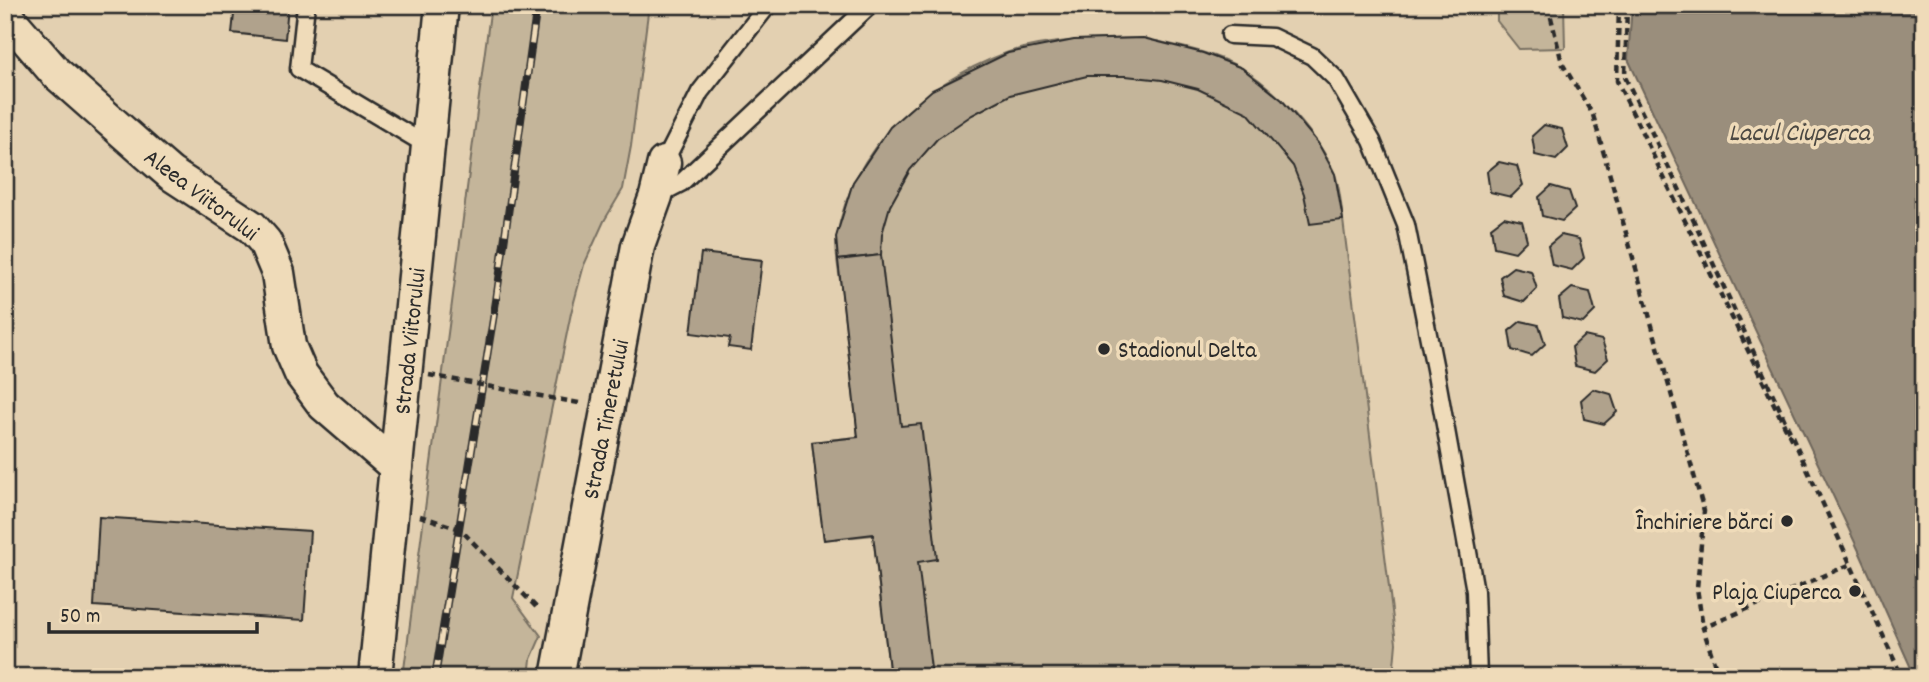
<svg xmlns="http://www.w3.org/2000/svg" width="1929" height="682" font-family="Dekko,sans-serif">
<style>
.green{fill:#c4b59a;stroke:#787062;stroke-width:2}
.water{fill:#9a8e7b;stroke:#6e665b;stroke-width:2}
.building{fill:#b0a28c;stroke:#2b2b2b;stroke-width:2}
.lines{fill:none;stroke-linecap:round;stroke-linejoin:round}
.lane-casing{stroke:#2b2b2b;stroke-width:21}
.street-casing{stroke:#2b2b2b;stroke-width:37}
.path{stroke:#2b2b2b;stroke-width:4.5;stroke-dasharray:7 5;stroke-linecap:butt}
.lane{stroke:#efdbb9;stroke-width:16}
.street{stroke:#efdbb9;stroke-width:32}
.rail-casing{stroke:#2b2b2b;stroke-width:8}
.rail{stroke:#efdbb9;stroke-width:5;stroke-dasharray:16;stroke-linecap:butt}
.path-bridge{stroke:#2b2b2b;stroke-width:4.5;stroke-dasharray:7 5;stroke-linecap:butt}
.poi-dot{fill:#2b2b2b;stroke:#efdbb9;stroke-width:2.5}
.labels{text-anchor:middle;stroke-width:7;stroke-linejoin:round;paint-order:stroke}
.street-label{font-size:24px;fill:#2b2b2b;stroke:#efdbb9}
.poi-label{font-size:24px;fill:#2b2b2b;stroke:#efdbb9;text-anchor:end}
.water-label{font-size:26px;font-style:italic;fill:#4c4943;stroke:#efdbb9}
</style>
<rect width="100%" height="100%" fill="#e3d0b1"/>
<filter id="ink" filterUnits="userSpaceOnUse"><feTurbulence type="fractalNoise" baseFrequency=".0143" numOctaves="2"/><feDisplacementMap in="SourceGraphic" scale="14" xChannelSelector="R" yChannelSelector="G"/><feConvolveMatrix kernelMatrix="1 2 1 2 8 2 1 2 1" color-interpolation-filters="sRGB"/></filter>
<g filter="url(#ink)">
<!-- green -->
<g class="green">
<path d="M491,5H649L631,146L623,189L604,221L584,265L571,313L513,598L541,636L531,659L529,677H403Z"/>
<path d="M1497,5H1564L1565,48L1519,49L1497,21Z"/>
<path d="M1143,38C1175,46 1212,51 1241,68C1275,87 1319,137 1334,172C1340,186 1341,205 1343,220L1396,643L1393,677H890L873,535L824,540L812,442L858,437C853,389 847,341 842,294C840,276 834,253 837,236C853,146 923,84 1006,53C1046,39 1100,39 1143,38Z"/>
</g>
<!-- water -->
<path class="water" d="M1632,5H1924V677H1915L1859,551L1628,59Z"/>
<!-- building -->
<g class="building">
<path d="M235,5H288L285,39L232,33Z"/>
<path d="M1143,38L1203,53L1242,68L1282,100L1318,143L1335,174L1343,220L1310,224L1304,194L1293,166L1248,113L1198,89L1162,80L1126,76H1087L1010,95L972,115L937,139L910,170L890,206L882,234L881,255L838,260L836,237L853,182L890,127L932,90L1008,53L1074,40Z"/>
<path d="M1544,125L1562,129L1568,148L1556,160L1535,155L1532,136Z"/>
<path d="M1499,162L1517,166L1523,185L1511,197L1490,192L1487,172Z"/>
<path d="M1551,186L1569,191L1575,209L1562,221L1542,216L1539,197Z"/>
<path d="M1504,217L1522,221L1527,240L1515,252L1494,247L1491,227Z"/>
<path d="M1561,235L1579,239L1584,258L1572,270L1552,265L1548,246Z"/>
<path d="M701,253L762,260L751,350L728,347L730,338L691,333Z"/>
<path d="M881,255L901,426L921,424L937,559L918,562L932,677H890L873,534L824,540L818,495L812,442L858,437L838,260Z"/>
<path d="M1513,267L1531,271L1537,289L1524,302L1504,296L1500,277Z"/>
<path d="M1572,288L1590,292L1595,311L1583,323L1562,318L1559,299Z"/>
<path d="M1521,321L1539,325L1545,344L1532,356L1512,350L1509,331Z"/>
<path d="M1584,336L1602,340L1608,359L1595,371L1575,366L1572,347Z"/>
<path d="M1593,389L1611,394L1617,412L1604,424L1584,419L1581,400Z"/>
<path d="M99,517L310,531L304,620L94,606Z"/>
</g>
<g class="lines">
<!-- lane casing -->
<g class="lane-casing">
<g id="lane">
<path d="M306,5L299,69L428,146"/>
<path d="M1230,35L1272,37L1312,56L1336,79L1372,141L1406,225L1435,369L1475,591L1478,677"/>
<path d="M664,163L700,92L768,5"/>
<path d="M656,196L681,183L870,5"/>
</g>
</g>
<!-- street casing -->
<g class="street-casing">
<g id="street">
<path d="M5,14L55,72L149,155L171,174L252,227L265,242L278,273L289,346L301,374L324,405L396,467"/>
<path d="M375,677L442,5"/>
<path d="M557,677L638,246L656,196L664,163"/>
</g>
</g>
<!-- path -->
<g class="path">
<path d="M1548,5L1562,63L1593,115L1704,511L1697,588L1703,628"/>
<path d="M1619,5L1617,81L1793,443"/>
<path d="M1627,5L1625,77L1681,193L1902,677"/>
<path d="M513,391L579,403"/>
<path d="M420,516L460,529L539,610"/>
<path d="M1719,677L1703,628L1851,564"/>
</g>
<!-- lane -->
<use href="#lane" class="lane"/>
<!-- street -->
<use href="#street" class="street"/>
<!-- rail casing -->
<g class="rail-casing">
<path id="rail" d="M435,677L496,301L537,5"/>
</g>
<!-- rail -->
<use href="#rail" class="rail"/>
<!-- path-bridge -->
<path class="path-bridge" d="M429,375L513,391"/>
</g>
</g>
<!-- markers -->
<g class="poi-dot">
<circle cx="1104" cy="349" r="7"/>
<circle cx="1787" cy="521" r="7"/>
<circle cx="1855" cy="591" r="7"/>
</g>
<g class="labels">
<!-- street labels -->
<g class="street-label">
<text transform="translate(202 194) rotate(37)" y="8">Aleea Viitorului</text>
<text transform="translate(409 341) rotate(-84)" y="8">Strada Viitorului</text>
<text transform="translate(605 419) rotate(-79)" y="8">Strada Tineretului</text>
</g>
<!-- poi labels -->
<g class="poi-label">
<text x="1118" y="357" text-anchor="start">Stadionul Delta</text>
<text x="1773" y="529">Închiriere bărci</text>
<text x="1841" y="599">Plaja Ciuperca</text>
</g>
<!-- water labels -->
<g class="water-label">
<text x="1799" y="140">Lacul Ciuperca</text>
</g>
</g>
<!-- margin -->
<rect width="1929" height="682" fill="none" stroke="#efdbb9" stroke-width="28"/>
<rect x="14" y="14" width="1901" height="654" fill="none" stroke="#2b2b2b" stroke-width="2.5" filter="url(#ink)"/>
<!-- scale -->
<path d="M49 622v10h208v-10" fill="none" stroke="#2b2b2b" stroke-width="3.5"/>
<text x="60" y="622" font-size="21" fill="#2b2b2b" stroke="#efdbb9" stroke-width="5" paint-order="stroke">50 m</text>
</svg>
